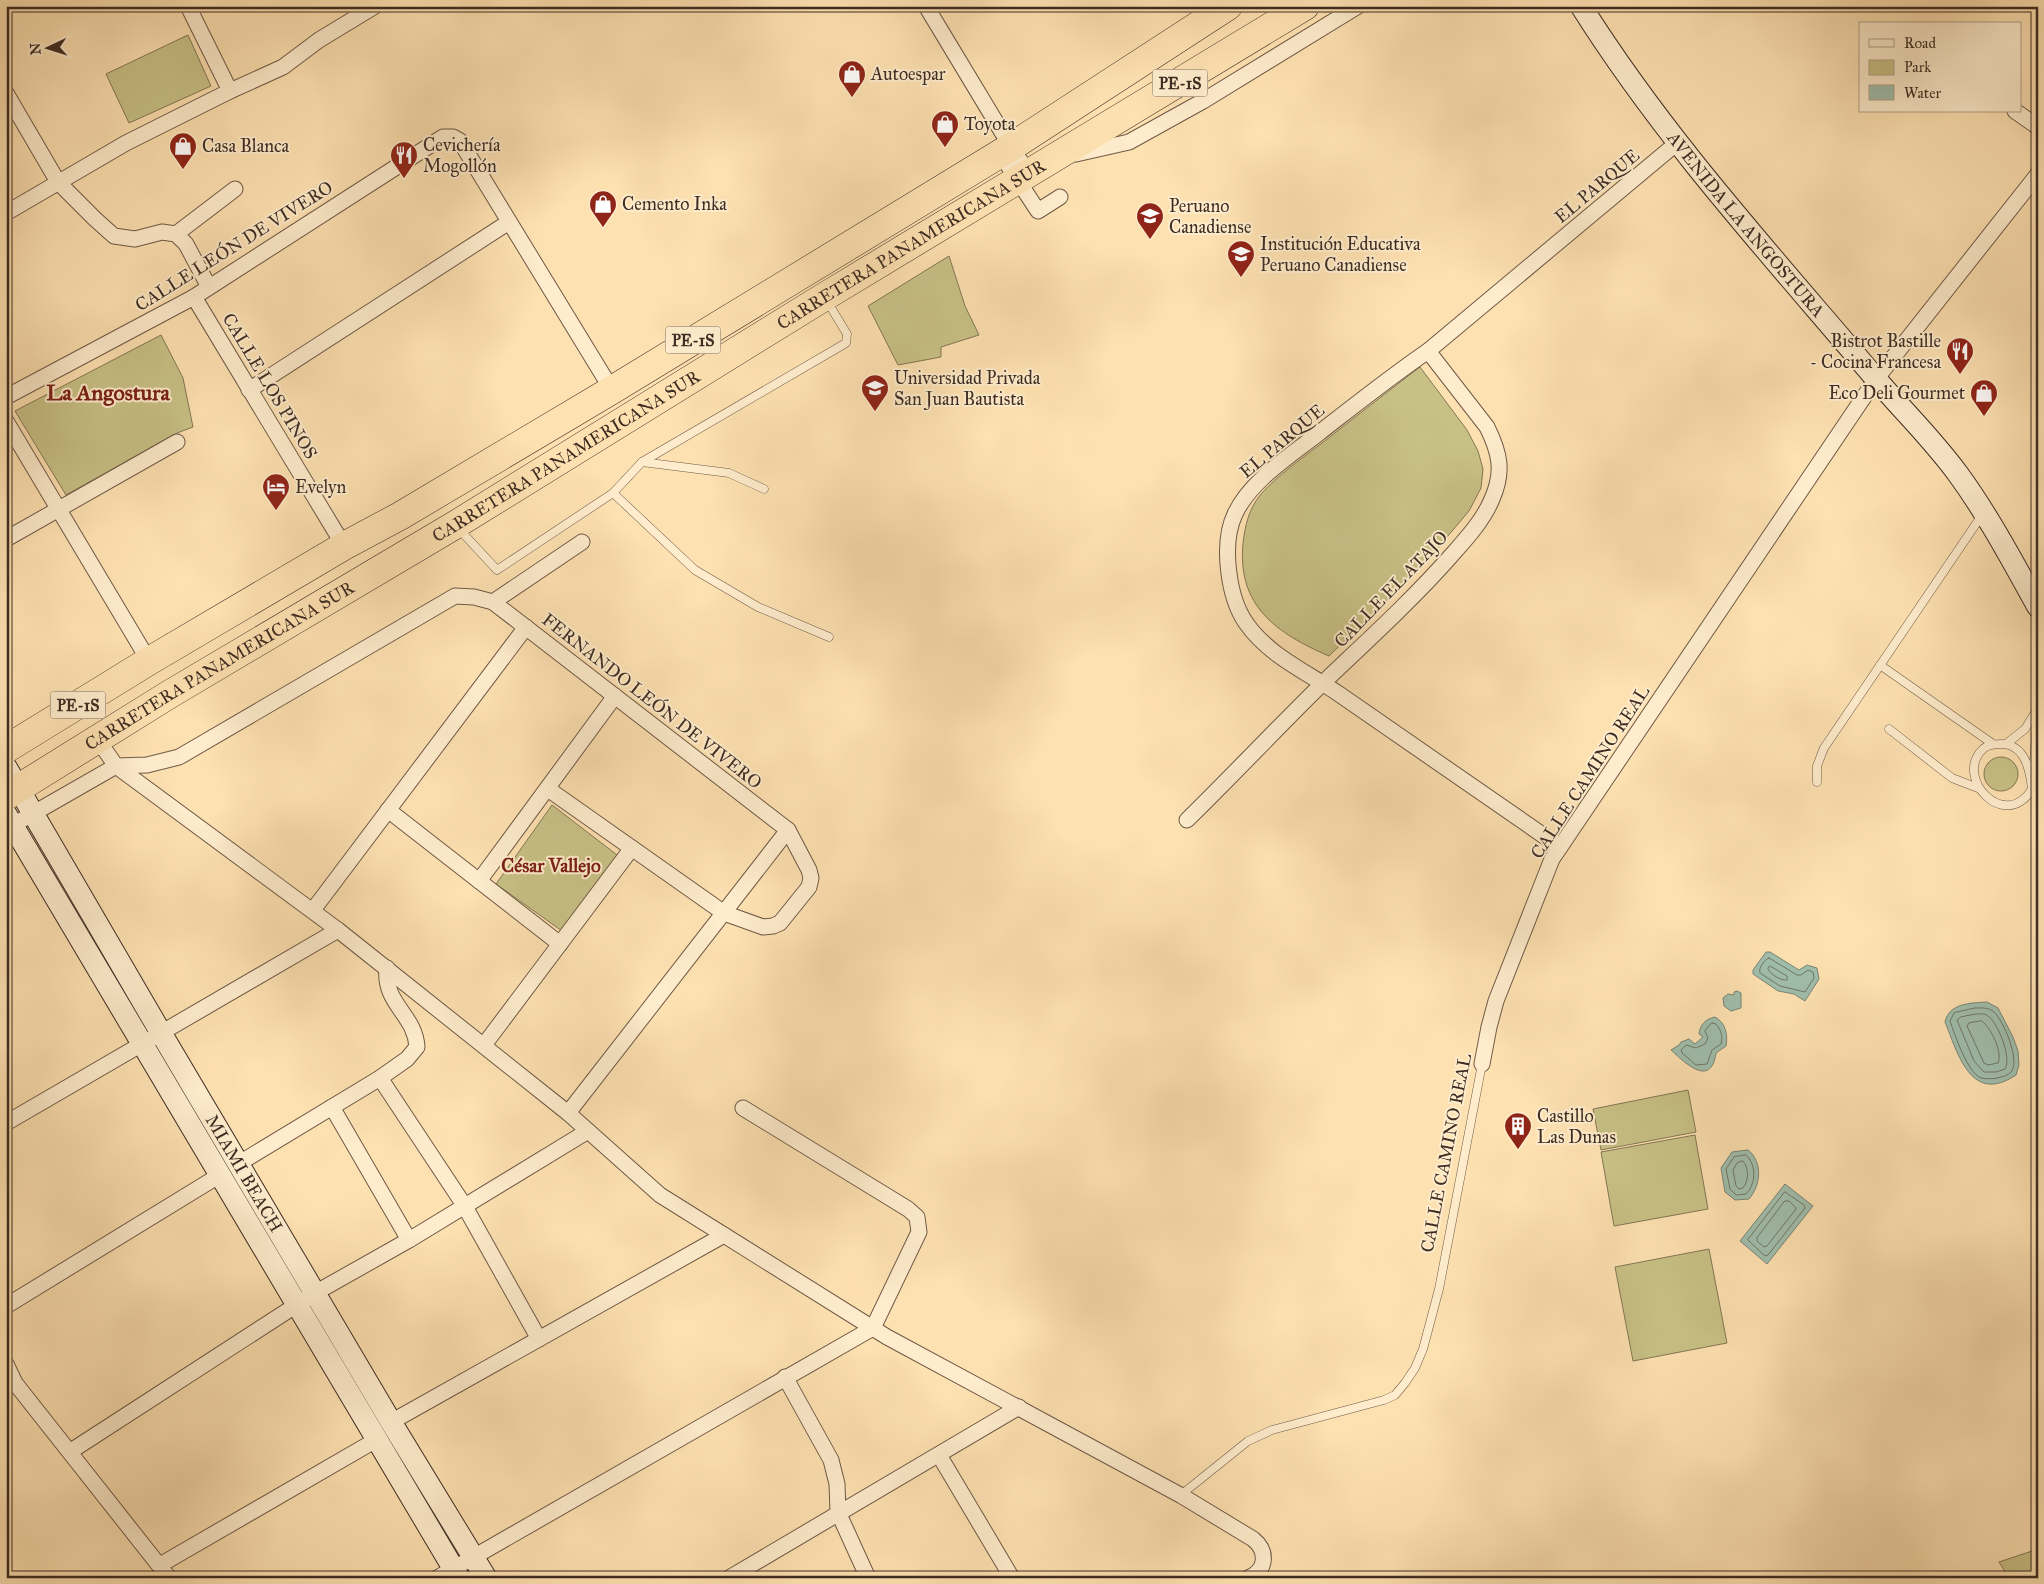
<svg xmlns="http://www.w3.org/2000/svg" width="2044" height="1584" font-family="'IM FELL Great Primer',serif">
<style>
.green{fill:#c8c186;stroke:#837654}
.water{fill:#a0beac;stroke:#798475}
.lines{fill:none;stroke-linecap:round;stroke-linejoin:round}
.shore{stroke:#6f7568;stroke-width:1}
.lane-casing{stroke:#6e5946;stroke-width:9}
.street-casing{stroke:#6e5946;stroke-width:17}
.secondary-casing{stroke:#3e2c23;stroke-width:23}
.highway-casing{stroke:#3e2c23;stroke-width:29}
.lane{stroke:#feeccc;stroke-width:8}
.street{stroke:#feeccc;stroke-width:15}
.secondary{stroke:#feeccc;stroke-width:21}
.highway{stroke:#fee1b1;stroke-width:28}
.labels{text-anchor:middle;stroke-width:4;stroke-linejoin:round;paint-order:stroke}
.shield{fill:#feeccc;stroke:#786656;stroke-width:1}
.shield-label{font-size:16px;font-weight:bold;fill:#3e2c23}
.poi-label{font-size:18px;fill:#3e2c23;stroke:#feeccc;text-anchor:start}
.street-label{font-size:18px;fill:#3e2c23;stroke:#feeccc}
.neighbourhood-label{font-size:19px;font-weight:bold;fill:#7a1f14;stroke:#feeccc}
.district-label{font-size:22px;font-weight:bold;fill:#7a1f14;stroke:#feeccc}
</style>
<rect width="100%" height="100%" fill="#fee1b1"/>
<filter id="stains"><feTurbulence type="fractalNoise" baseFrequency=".004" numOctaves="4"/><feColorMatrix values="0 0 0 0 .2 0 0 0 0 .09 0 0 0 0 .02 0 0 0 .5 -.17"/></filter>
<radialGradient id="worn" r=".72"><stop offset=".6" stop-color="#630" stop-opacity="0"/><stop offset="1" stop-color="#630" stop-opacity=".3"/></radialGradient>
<!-- green -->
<g class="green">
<path d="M188,35L211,86L129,123L106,74Z"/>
<path d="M949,256L965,306L979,335L941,347V357L898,365L868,306Z"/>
<path d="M161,335L183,378L193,427L177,433L66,495L15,411Z"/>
<path d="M1420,367L1467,430L1478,451L1483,469L1481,488L1469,511L1425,563L1329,656C1276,633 1237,606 1243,543C1245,526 1249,508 1261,494C1278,475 1301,459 1322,443C1354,418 1387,392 1420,367Z"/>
<circle cx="2001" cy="774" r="17"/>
<path d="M552,805L621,858L562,931L496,884Z"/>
<path d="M1688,1090L1696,1132L1601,1150L1593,1109Z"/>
<path d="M1695,1135L1708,1209L1614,1226L1601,1152Z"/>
<path d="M1709,1249L1727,1343L1633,1361L1615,1267Z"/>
<path d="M2038,1549V1578H2009L1999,1562Z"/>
</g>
<!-- water -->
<g class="water">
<path d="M1766,952H1770L1799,970L1807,965L1817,968L1819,979L1805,1001L1794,994L1778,991L1753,974V970Z"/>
<path d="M1737,991L1741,993V1008L1731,1011L1724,1006L1723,998L1728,994L1734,995V992Z"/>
<path d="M1987,1002L1998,1008L2013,1037L2018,1051L2019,1065L2016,1075C1971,1105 1958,1054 1945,1022C1949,1003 1971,1003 1987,1002Z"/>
<path d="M1715,1017C1726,1023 1728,1035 1726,1046L1716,1053C1711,1089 1684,1062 1671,1050L1679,1045L1681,1042L1689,1039L1695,1044L1703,1037L1699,1034C1700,1024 1706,1019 1715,1017Z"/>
<path d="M1748,1150C1763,1162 1761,1185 1749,1199L1735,1200L1725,1192L1721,1168L1732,1152Z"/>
<path d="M1785,1184L1813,1206L1767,1264L1740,1241Z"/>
</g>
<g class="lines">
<!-- shore -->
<g class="shore">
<path d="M1769,958L1797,975H1801L1808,970L1813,972L1814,978L1805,992L1780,986L1760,973C1758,968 1765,959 1769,958Z"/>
<path d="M1770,966L1787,976V980C1781,981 1770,974 1768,969Z"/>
<path d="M1975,1008C1982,1008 1988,1007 1994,1012C2003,1020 2021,1061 2011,1072C2008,1076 2001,1077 1997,1078C1992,1079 1986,1079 1981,1078C1967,1072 1955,1035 1950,1021L1954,1013Z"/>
<path d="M1976,1014C1980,1014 1984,1013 1988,1016C1998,1023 2012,1058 2005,1069L1996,1072H1984L1974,1061L1957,1020L1961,1017Z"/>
<path d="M1982,1021C1991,1028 2003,1052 1998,1063L1988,1065L1984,1063L1967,1026L1969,1023Z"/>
<path d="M1712,1023L1716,1024C1721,1030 1723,1036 1721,1044L1712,1050L1707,1064L1696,1065L1682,1053L1681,1050L1686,1045L1696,1048L1705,1044L1708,1038L1705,1031Z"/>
<path d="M1746,1155C1757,1165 1756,1184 1746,1194L1736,1195L1730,1189L1726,1169L1734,1157Z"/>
<path d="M1743,1161C1749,1168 1749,1181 1743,1188L1739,1189L1736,1186L1733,1170L1737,1163Z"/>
<path d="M1785,1192L1804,1205L1805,1208L1768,1255L1765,1256L1748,1240Z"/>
<path d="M1785,1201H1789L1795,1207L1796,1209L1767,1246L1764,1247L1757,1241V1238Z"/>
</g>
<!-- lane casing -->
<g class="lane-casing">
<g id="lane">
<path d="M642,462L729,473L764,489"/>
<path d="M613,493L695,570L758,607L829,637"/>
<path d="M458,528L497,570L613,493L642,462L846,343L847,334L827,301"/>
<path d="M1880,665L1993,744"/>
<path d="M1889,729L1952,778L1978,788"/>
<path d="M2006,744L2025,729L2036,711"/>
<path d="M1817,782V766L1824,748L1982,515"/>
<path d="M2032,789C2030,770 2025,744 2001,744C1995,744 1987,745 1983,749C1953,777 2005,833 2032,789L2038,706"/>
<path d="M1182,1496L1187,1490L1248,1441L1272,1430L1384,1400L1395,1395L1405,1383L1415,1368L1423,1349L1439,1289L1482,1064"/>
</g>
</g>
<!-- street casing -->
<g class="street-casing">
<g id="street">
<path d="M188,6L230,91"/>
<path d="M926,6L1011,147L1029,174"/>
<path d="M6,93L58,182L95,219L114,236L135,239L162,232L176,234L186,244L209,287"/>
<path d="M2015,111L2038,127"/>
<path d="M1000,153L1038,211L1060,197"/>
<path d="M1076,154L1129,142L1203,101L1358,6"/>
<path d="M6,213L126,143L230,91L283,67L319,40L375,6"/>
<path d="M176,234L235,189"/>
<path d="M194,297L344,546"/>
<path d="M249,390L509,222"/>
<path d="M6,397L194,297L443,137H453L460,141L612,390"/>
<path d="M6,421L149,661"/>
<path d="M6,539L177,442"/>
<path d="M493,602L582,542"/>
<path d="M98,740L116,766L338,930L568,1113L660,1195L887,1337L1182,1496L1253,1539C1268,1551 1267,1571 1248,1578"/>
<path d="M388,810L560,944"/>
<path d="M1187,820C1234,774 1279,726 1326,680C1368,640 1411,601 1450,557C1465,540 1483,521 1492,499C1504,472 1500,453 1487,427L1428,351"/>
<path d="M13,825L116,766L147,765L179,757L455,596L474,597L493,602L788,830L809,870L811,878L809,887L780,923L773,926L763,927L724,913L548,789"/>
<path d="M1560,847C1487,796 1413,745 1339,694C1307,672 1269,656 1246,623C1228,597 1221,543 1235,514C1250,481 1291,455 1319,433C1355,405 1390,377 1428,351L1677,143"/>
<path d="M479,881L615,696"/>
<path d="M313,910L526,627"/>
<path d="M484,1045L632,848"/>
<path d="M1482,1064L1489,1027L1496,1001L1552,859L1876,379L2038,174"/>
<path d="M380,1078L464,1205L539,1339"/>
<path d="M332,1107L409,1240"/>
<path d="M568,1113L788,830"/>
<path d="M6,1123L338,930"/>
<path d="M238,1164L380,1078L407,1059L417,1047C415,1014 383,1004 387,968"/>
<path d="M6,1306L220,1175"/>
<path d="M6,1364L15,1383L169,1578"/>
<path d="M785,1377L831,1460L837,1484L838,1512L868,1578"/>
<path d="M391,1422L724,1235"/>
<path d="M71,1451L315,1293L409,1240L588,1131"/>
<path d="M939,1455L1012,1578"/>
<path d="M160,1565L376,1440"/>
<path d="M437,1578L873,1328L919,1232L917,1217L908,1209L743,1108"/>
<path d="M729,1578L1019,1407"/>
</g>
</g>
<!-- secondary casing -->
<g class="secondary-casing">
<g id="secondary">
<path id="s1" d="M1581,6C1664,138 1770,254 1871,373C1899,407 1931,437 1958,474C1988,515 2013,562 2038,607"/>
<path id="s2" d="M6,767L161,1033L391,1422L486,1578"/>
<path d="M6,814L459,1578"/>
</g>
</g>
<!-- highway casing -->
<g class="highway-casing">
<g id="highway">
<path d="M6,749L149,661L344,546L400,516L612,390L1011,147L1228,6"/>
<path id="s3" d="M6,796L170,694L455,525L824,297L1305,6"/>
</g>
</g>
<!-- lane -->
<use href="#lane" class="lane"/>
<!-- street -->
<use href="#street" class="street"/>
<!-- secondary -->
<use href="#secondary" class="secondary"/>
<!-- highway -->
<use href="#highway" class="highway"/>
</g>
<!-- icons -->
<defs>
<g id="shop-pin" transform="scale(1.4375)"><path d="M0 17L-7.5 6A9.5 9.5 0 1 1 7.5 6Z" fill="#8f2418" stroke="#feeccc"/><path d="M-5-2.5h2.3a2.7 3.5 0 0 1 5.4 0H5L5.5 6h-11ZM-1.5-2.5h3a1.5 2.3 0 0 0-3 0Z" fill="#fff"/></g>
<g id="restaurant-pin" transform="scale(1.4375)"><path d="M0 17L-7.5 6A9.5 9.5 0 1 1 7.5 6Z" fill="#8f2418" stroke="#feeccc"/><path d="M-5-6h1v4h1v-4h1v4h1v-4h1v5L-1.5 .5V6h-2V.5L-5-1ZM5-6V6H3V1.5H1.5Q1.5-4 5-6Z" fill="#fff"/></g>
<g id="school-pin" transform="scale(1.4375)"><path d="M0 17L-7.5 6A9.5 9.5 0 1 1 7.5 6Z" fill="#8f2418" stroke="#feeccc"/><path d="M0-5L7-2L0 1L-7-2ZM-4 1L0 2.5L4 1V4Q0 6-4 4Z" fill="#fff"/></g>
<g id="university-pin" transform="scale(1.4375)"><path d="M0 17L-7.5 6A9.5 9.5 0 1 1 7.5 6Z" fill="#8f2418" stroke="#feeccc"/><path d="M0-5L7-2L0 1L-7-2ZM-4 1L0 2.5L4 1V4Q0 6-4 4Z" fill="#fff"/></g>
<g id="hotel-pin" transform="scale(1.4375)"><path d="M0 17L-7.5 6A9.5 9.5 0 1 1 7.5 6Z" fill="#8f2418" stroke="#feeccc"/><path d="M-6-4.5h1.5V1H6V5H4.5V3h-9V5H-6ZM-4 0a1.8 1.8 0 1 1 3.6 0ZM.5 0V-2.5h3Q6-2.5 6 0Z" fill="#fff"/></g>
<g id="building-pin" transform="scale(1.4375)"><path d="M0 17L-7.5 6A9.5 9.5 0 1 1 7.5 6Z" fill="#8f2418" stroke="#feeccc"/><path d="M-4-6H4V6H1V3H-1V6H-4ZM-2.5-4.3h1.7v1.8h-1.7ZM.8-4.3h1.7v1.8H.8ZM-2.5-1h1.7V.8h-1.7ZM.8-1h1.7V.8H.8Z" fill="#fff"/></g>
</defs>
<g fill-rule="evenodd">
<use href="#shop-pin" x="852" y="74"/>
<use href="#shop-pin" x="945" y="124"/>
<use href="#shop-pin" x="183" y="146"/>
<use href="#restaurant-pin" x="404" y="155"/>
<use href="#shop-pin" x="603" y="204"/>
<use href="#school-pin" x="1150" y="216"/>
<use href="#school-pin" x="1241" y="254"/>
<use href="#restaurant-pin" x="1960" y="351"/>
<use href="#university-pin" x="875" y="388"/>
<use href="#shop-pin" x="1984" y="393"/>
<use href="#hotel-pin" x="276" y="487"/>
<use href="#building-pin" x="1518" y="1126"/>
</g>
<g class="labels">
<!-- shield labels -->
<g class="shield">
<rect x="1152.5" y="69.5" width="55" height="27" rx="4"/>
<rect x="665.5" y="326.5" width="55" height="27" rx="4"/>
<rect x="50.5" y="691.5" width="55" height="27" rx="4"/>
</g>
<g class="shield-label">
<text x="1180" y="89">PE-1S</text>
<text x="693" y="346">PE-1S</text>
<text x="78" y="711">PE-1S</text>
</g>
<!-- poi labels -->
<g class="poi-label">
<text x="871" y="80">Autoespar</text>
<text x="964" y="130">Toyota</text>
<text x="423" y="151">Cevichería<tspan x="423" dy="21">Mogollón</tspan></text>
<text x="202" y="152">Casa Blanca</text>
<text x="622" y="210">Cemento Inka</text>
<text x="1169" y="212">Peruano<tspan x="1169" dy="21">Canadiense</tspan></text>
<text x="1260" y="250">Institución Educativa<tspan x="1260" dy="21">Peruano Canadiense</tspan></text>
<text x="1941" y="347" text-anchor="end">Bistrot Bastille<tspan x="1941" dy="21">- Cocina Francesa</tspan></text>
<text x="894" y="384">Universidad Privada<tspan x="894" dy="21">San Juan Bautista</tspan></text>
<text x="1965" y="399" text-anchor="end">Eco Deli Gourmet</text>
<text x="295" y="493">Evelyn</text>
<text x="1537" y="1122">Castillo<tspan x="1537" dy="21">Las Dunas</tspan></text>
</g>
<!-- street labels -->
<g class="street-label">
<text transform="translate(1597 186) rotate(-40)" y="6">EL PARQUE</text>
<text dy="6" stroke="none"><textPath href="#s1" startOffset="274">AVENIDA LA ANGOSTURA</textPath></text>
<text dy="6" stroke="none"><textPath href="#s3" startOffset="1060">CARRETERA PANAMERICANA SUR</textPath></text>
<text transform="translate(234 246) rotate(-32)" y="6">CALLE LEÓN DE VIVERO</text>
<text transform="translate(270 386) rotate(59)" y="6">CALLE LOS PINOS</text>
<text transform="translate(1282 441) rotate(-40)" y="6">EL PARQUE</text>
<text dy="6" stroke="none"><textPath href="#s3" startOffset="655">CARRETERA PANAMERICANA SUR</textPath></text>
<text transform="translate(1391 589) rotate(-46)" y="6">CALLE EL ATAJO</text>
<text dy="6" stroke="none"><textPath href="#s3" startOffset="250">CARRETERA PANAMERICANA SUR</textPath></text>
<text transform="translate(652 701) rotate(38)" y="6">FERNANDO LEÓN DE VIVERO</text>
<text transform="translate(1590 772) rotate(-57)" y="6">CALLE CAMINO REAL</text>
<text transform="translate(1446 1153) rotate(-79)" y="6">CALLE CAMINO REAL</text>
<text dy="6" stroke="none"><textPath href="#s2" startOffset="471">MIAMI BEACH</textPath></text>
</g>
<!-- neighbourhood labels -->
<g class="neighbourhood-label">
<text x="551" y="872">César Vallejo</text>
</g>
<!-- district labels -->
<g class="district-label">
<text x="108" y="400">La Angostura</text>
</g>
</g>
<!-- margin -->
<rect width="2044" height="1584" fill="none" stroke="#fee1b1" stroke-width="25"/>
<rect x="8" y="8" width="2029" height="1569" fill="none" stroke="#3e2c23" stroke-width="2.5"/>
<rect x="12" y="12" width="2019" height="1559" fill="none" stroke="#3e2c23"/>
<!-- legend -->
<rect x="1859" y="22" width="162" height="90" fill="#feeccc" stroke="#b19f88"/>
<rect x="1869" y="39" width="25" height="8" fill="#feeccc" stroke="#b19f88"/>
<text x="1904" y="48" font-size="15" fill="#3e2c23">Road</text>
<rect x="1869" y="60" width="25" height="15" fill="#c8c186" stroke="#b19f88"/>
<text x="1904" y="72" font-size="15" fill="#3e2c23">Park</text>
<rect x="1869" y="85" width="25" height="15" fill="#a0beac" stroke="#b19f88"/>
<text x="1904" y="98" font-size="15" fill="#3e2c23">Water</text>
<!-- north arrow -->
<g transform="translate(48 48) rotate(266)" stroke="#feeccc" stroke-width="4" paint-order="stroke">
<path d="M0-4L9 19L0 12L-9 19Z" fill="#3e2c23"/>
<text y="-8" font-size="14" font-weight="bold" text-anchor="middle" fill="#3e2c23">N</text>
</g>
<rect width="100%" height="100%" filter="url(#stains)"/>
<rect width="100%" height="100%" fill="url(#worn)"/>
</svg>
